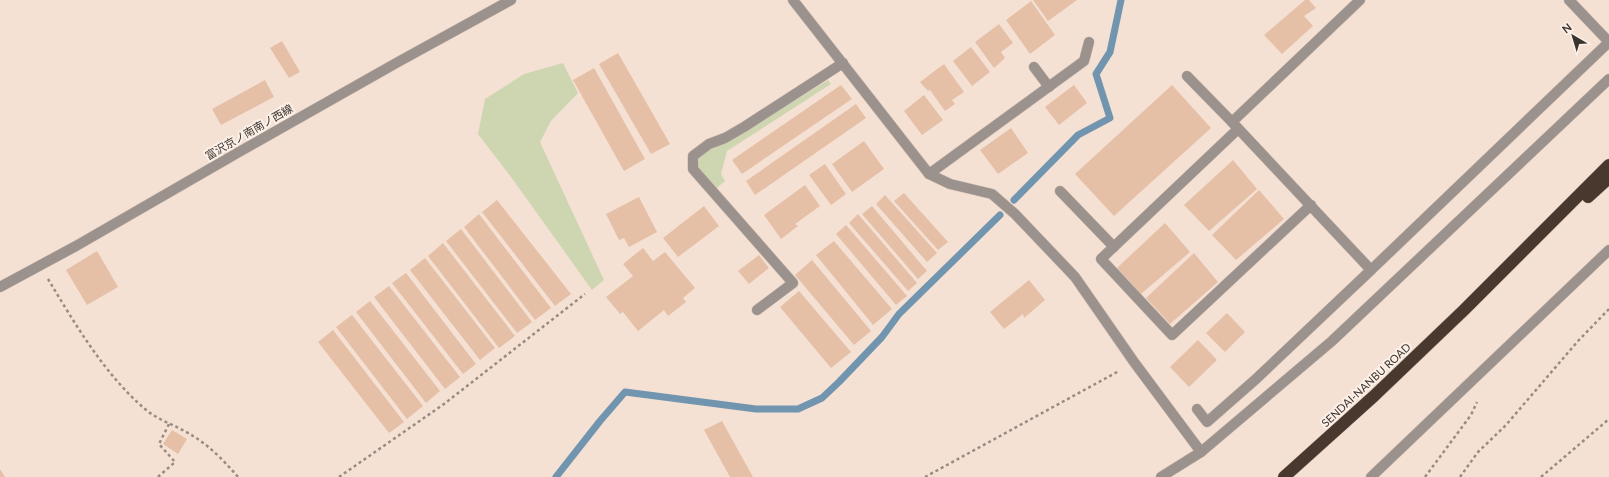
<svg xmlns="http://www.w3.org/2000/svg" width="1609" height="477" font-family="Lato,'Noto Sans JP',sans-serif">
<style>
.green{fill:#ced6b1}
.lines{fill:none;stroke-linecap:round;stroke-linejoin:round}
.stream{stroke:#7195ae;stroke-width:7}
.building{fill:#e5c0a7}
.minor-casing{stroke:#d0beb3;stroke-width:11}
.highway-casing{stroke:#d0beb3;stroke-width:13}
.path{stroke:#998b82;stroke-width:2.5;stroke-dasharray:3 3;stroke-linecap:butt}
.minor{stroke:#9b928d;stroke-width:10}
.highway{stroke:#48382e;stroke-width:12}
.labels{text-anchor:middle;stroke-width:4;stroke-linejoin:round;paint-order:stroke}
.street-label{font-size:11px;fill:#3a332e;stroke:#fcf0e8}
</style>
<rect width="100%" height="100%" fill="#f5e1d4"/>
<!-- green -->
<g class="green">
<path d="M563,63L578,93L551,121L540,142L604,280L592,290L511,177L478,134L485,99L524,74Z"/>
<path d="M828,80L831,84L727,151L721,174L725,181L717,188L697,167L699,157L715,147L738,136Z"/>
</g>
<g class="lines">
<!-- stream -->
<g class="stream">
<path d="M1014,200L1078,135L1110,118L1096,74L1110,52L1121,0"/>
<path d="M556,477L600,421L625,392L756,409H798L822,398L839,382L882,337L899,314L1000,215"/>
</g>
</g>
<!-- building -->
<g class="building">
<path d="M1033,0H1077L1048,21Z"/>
<path d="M1305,0H1309L1316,8L1304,16L1313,26L1282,54L1264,35Z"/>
<path d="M1031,1L1055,35L1030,54L1006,20Z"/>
<path d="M999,24L1013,43L1001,52L1005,58L994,68L975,42Z"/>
<path d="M282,41L300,72L289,78L270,48Z"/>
<path d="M971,47L990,72L972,86L953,61Z"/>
<path d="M618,53L670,144L651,154L599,64Z"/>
<path d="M944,64L964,92L952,100L955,104L945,111L930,90L928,91L920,82Z"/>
<path d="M594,68L645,159L624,171L573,80Z"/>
<path d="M265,80L274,97L221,125L212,109Z"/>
<path d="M841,85L852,99L742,174L732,160Z"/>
<path d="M1074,85L1087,103L1059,125L1045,107Z"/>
<path d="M1172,85L1211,128L1114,216L1075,174Z"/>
<path d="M924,95L943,120L922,135L904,111Z"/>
<path d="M856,104L866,118L755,195L746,181Z"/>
<path d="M1011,128L1028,153L998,174L980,150Z"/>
<path d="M864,141L884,169L852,192L832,164Z"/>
<path d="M1233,160L1257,189L1209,231L1184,205Z"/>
<path d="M825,164L846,194L831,205L809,175Z"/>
<path d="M805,185L820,206L795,224L798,226L781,239L764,215Z"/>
<path d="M1259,190L1284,219L1236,260L1212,235Z"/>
<path d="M904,193L948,242L938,250L894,201Z"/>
<path d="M885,195L937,253L927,262L876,204Z"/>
<path d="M639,197L657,232L629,247L624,238L619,240L606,214Z"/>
<path d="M497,200L571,294L555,306L482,212Z"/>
<path d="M704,206L719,226L678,257L663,238Z"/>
<path d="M872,206L927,271L918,279L862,214Z"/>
<path d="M479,214L551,308L535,320L464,227Z"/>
<path d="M858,214L917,283L908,291L849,223Z"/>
<path d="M1165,223L1190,252L1141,294L1117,268Z"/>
<path d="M846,225L907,296L896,305L836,234Z"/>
<path d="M461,229L532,322L517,333L446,241Z"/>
<path d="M834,241L892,309L873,325L816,255Z"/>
<path d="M443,243L515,336L499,348L428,256Z"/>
<path d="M643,248L653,261L665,252L695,288L683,298L686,302L668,316L664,310L638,331L623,312L620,314L606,297L633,276L623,264Z"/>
<path d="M97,251L118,287L87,305L66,270Z"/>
<path d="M1194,253L1218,282L1170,324L1146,298Z"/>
<path d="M759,255L769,268L749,284L738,271Z"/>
<path d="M425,258L495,348L480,360L410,270Z"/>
<path d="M812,260L871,331L854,345L795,275Z"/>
<path d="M406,273L476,364L463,374L392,283Z"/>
<path d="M1029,280L1045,300L1024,318L1023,314L1004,329L990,312Z"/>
<path d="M389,286L460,377L445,389L374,297Z"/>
<path d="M799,291L851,352L831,368L780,307Z"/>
<path d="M370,301L440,391L426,403L356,312Z"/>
<path d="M1227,313L1245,332L1225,352L1206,333Z"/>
<path d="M352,315L423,406L407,419L336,327Z"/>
<path d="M333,330L404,422L389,433L318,342Z"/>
<path d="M1198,340L1217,360L1189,387L1170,367Z"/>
<path d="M722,421L753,477H730L704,430Z"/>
<path d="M172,430L187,439L178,454L163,444Z"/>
<path d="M0,469L5,477H0Z"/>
</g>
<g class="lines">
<!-- minor casing -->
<g class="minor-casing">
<g id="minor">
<path d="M793,0L929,174L950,184L992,194L1015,214L1075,277L1134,362L1201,452"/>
<path d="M1569,0L1609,42"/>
<path d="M1034,67L1049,87"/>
<path d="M1187,76L1232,122"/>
<path d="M1238,129L1101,259L1172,335L1311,205"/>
<path d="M929,174L1084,61L1089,42"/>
<path d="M1060,191L1114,247"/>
<path d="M1371,270L1609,42"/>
<path d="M0,287L76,246L239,152L398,62L511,0"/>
<path d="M757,310L793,283L693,169V156L709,144L725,138L744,127L843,63"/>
<path d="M1197,409L1207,422L1256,379L1371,270L1232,122L1360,0"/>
<path d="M1161,477L1201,452L1332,341L1609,79"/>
<path d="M1371,477L1609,250"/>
</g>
</g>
<!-- highway casing -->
<g class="highway-casing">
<g id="highway">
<path d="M1588,197L1609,178"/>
<path d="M1284,477L1374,396L1464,310L1609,165"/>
</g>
</g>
<!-- path -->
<g class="path">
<path d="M48,279C75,324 105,375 145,409C159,421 178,426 193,436C210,446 225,462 238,477"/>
<path d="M158,477L175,462L159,444L169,424"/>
<path d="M339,477L444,404L585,294"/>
<path d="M925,477L1119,371"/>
<path d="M1425,477L1471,415L1477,402"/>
<path d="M1460,477L1478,452L1506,425L1578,341L1609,309"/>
<path d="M1541,477L1609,419"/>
</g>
<!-- minor -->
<use href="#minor" class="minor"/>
<!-- highway -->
<use href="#highway" class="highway"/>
</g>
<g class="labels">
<!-- street labels -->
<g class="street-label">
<text transform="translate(249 132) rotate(-30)" y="4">富沢京ノ南南ノ西線</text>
<text transform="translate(1366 385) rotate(-43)" y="4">SENDAI-NANBU ROAD</text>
</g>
</g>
<!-- north arrow -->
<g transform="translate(1573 36) rotate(322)" stroke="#fcf0e8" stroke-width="3" paint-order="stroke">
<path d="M0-3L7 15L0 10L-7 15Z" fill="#3a332e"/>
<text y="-6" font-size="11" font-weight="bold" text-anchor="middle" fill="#3a332e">N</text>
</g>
</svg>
